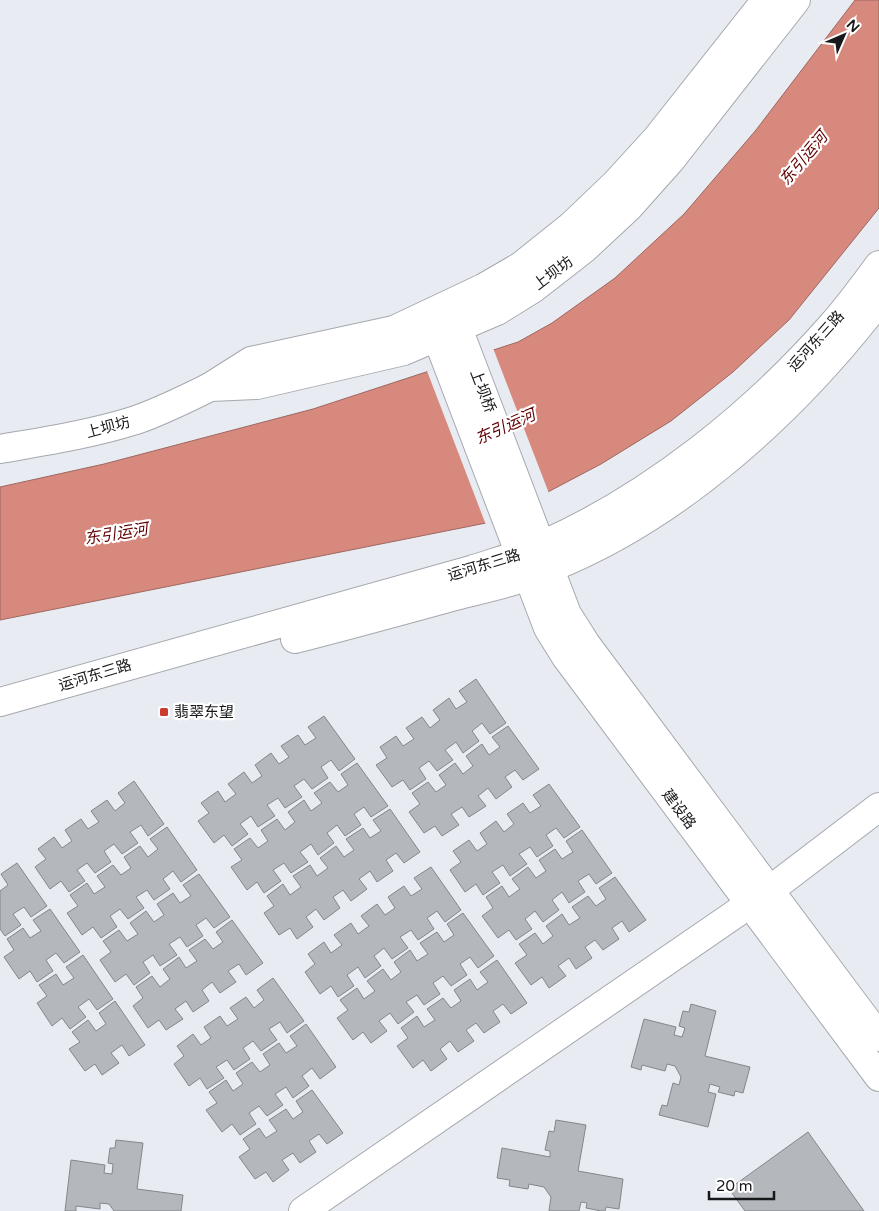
<svg xmlns="http://www.w3.org/2000/svg" width="879" height="1211" font-family="'Varela Round','Noto Sans SC',sans-serif">
<style>
.water{fill:#d7897e;stroke:#9d6760}
.pier{fill:#e8ecf2}
.building{fill:#b4b8bd;stroke:#83878c}
.lines{fill:none;stroke-linecap:round;stroke-linejoin:round}
.minor-casing{stroke:#a5a9ae;stroke-width:30}
.minor{stroke:#fff;stroke-width:28}
.poi-dot{fill:#ca3c31;stroke:#fff;stroke-width:2}
.labels{text-anchor:middle;stroke-width:4.5;stroke-linejoin:round;paint-order:stroke}
.street-label{font-size:15px;fill:#17181a;stroke:#fff}
.poi-label{font-size:15px;fill:#17181a;stroke:#fff;text-anchor:start}
.water-label{font-size:16px;font-style:italic;fill:#610002;stroke:#fff}
</style>
<rect width="100%" height="100%" fill="#e8ecf2"/>
<!-- water -->
<path class="water" d="M855,0H879V208L789,320L733,372L671,421L601,464L491,522L0,620V487L104,464L313,409L518,342L552,323L615,278L684,214L756,130Z"/>
<!-- pier -->
<path class="pier" d="M493,348L550,496L486,525L427,371Z"/>
<!-- building -->
<g class="building">
<path d="M476,679L506,723L490,734L482,723L472,731L479,741L463,753L456,742L445,750L453,760L437,771L429,761L419,768L426,779L410,790L403,780L392,787L376,765L387,758L380,747L396,736L403,746L414,739L406,728L422,717L430,728L440,720L433,710L449,698L456,709L467,702L459,691Z"/>
<path d="M324,716L355,759L339,771L331,760L321,767L328,778L312,789L304,779L294,786L302,797L285,808L278,798L267,805L275,816L258,827L251,816L240,824L248,834L232,846L224,835L214,843L198,821L209,813L201,803L218,791L225,802L236,794L228,784L244,772L252,783L262,776L255,765L271,753L279,764L289,757L281,746L298,735L305,745L316,738L308,727Z"/>
<path d="M508,726L539,769L523,780L515,770L505,777L512,787L496,799L488,788L478,796L486,806L469,817L462,807L451,814L459,825L442,836L435,826L424,833L409,812L420,804L412,793L428,782L436,792L446,785L439,775L455,763L463,774L473,766L466,756L482,744L489,755L500,747L492,737Z"/>
<path d="M357,763L388,806L371,817L364,807L354,814L361,825L345,836L337,825L327,833L334,843L318,855L311,844L300,852L308,862L291,873L284,863L273,870L281,881L264,893L257,882L247,890L231,867L242,860L234,849L250,838L258,848L268,841L261,830L277,819L285,830L295,822L288,812L304,800L311,811L322,803L314,793L330,782L338,792L348,785L341,774Z"/>
<path d="M134,781L164,824L148,836L141,825L130,832L138,843L122,854L114,844L104,851L111,862L95,873L87,863L77,870L85,881L69,892L61,881L50,889L35,867L46,859L38,849L54,837L62,848L72,841L65,830L81,819L88,829L99,822L91,811L107,800L115,811L125,803L118,793Z"/>
<path d="M549,784L580,827L564,838L556,828L546,835L553,846L537,857L530,847L519,854L527,864L510,876L503,865L492,872L500,883L483,895L476,884L465,892L450,870L461,862L453,851L469,840L477,851L487,844L480,833L496,821L504,832L514,824L507,814L523,803L530,813L541,806L533,795Z"/>
<path d="M390,809L420,852L404,863L396,853L386,860L393,871L377,882L370,871L359,879L367,889L351,901L343,890L333,897L340,908L324,920L316,909L306,917L313,927L297,939L290,928L279,935L264,913L274,906L267,896L283,884L290,895L301,887L293,876L310,865L317,876L328,868L320,858L336,846L344,857L354,850L346,839L363,828L370,838L381,831L373,820Z"/>
<path d="M167,827L197,870L181,882L173,871L163,879L170,889L154,900L147,890L136,897L144,908L128,919L120,909L110,916L117,927L101,938L93,927L82,935L67,913L78,906L70,895L87,883L94,894L105,887L97,876L113,865L121,875L131,868L124,857L140,846L148,857L158,849L150,839Z"/>
<path d="M582,830L612,873L596,884L589,874L578,881L585,892L569,903L562,892L552,900L559,910L543,922L535,911L525,919L532,929L516,940L509,930L498,938L482,916L493,908L486,897L502,886L509,897L520,889L512,879L528,867L536,878L546,871L539,860L555,849L562,859L573,852L566,841Z"/>
<path d="M17,863L47,906L31,917L24,907L13,914L21,925L5,936L0,929V891L8,885L1,874Z"/>
<path d="M431,867L461,910L445,922L437,911L427,918L434,929L418,940L411,930L400,937L408,948L392,959L384,948L374,956L381,966L365,978L358,967L347,975L354,986L338,997L331,986L320,994L305,972L315,964L308,954L324,942L331,953L342,945L334,935L351,923L358,934L369,926L361,916L377,904L385,915L395,908L388,897L404,886L411,896L422,889L414,878Z"/>
<path d="M199,874L230,917L214,928L206,918L196,925L203,936L187,947L180,937L169,944L177,955L160,966L153,955L143,962L150,973L134,985L126,974L115,982L100,960L111,952L103,941L119,930L127,941L138,934L130,923L146,911L154,922L164,915L157,904L173,893L180,903L191,896L183,885Z"/>
<path d="M615,877L646,920L629,932L622,921L612,928L619,939L603,950L595,940L585,947L592,958L576,969L569,958L558,966L566,976L549,988L542,977L531,985L515,963L527,955L519,944L535,933L543,944L553,936L546,926L562,914L569,925L580,918L572,907L588,896L596,906L606,899L599,888Z"/>
<path d="M50,909L80,952L64,963L56,953L46,960L53,971L37,982L30,971L19,979L4,957L14,950L7,939L23,928L30,938L41,931L33,920Z"/>
<path d="M463,913L494,956L478,968L470,957L460,964L467,975L451,986L443,976L433,983L440,994L424,1005L417,995L406,1002L414,1012L398,1024L390,1013L379,1021L387,1031L371,1043L363,1032L353,1040L337,1018L348,1010L340,1000L357,988L364,999L375,991L367,981L383,969L391,980L401,972L394,962L410,950L417,961L428,954L420,943L437,932L444,942L454,935L447,924Z"/>
<path d="M232,920L263,963L246,975L239,964L228,971L236,982L220,993L212,982L202,990L209,1001L193,1012L186,1001L175,1009L183,1019L166,1030L159,1020L148,1028L133,1006L143,998L136,987L152,976L160,987L170,979L163,969L179,957L186,968L197,961L189,950L205,939L213,949L223,942L216,932Z"/>
<path d="M83,955L113,999L97,1010L89,999L78,1007L86,1017L70,1029L62,1018L52,1026L37,1003L47,996L39,985L56,974L63,985L74,978L66,967Z"/>
<path d="M497,960L527,1003L511,1014L503,1004L493,1011L500,1022L484,1033L476,1023L466,1030L474,1041L458,1052L450,1041L440,1049L447,1059L431,1071L423,1060L413,1068L397,1046L408,1038L401,1028L417,1016L424,1027L435,1020L427,1009L443,998L451,1008L461,1001L454,990L470,979L477,990L488,982L480,972Z"/>
<path d="M273,978L304,1021L287,1033L280,1022L269,1029L277,1040L261,1051L253,1041L243,1048L250,1059L234,1070L227,1060L216,1067L224,1078L207,1089L200,1078L189,1086L174,1064L184,1056L177,1046L193,1034L201,1045L211,1038L204,1027L220,1016L227,1026L238,1019L230,1008L246,997L254,1008L264,1000L257,990Z"/>
<path d="M115,1001L145,1045L129,1056L122,1045L111,1053L119,1063L102,1075L95,1064L85,1071L69,1049L80,1042L72,1032L88,1020L96,1031L106,1024L99,1013Z"/>
<path d="M691,1004L716,1011L705,1056L750,1067L743,1093L735,1091L734,1096L718,1092L720,1087L710,1084L708,1092L716,1094L708,1127L659,1115L662,1105L667,1106L673,1083L679,1085L681,1077L675,1066L667,1064L665,1071L642,1065L641,1070L631,1067L644,1019L676,1027L674,1035L682,1037L685,1028L679,1026L683,1011L689,1012Z"/>
<path d="M306,1024L336,1067L320,1079L312,1068L302,1076L309,1086L293,1098L286,1087L275,1094L283,1105L267,1116L259,1106L249,1113L256,1124L240,1135L232,1124L222,1132L206,1110L217,1103L209,1092L226,1080L233,1091L243,1084L236,1073L252,1062L260,1072L270,1065L263,1054L279,1043L286,1053L297,1046L290,1036Z"/>
<path d="M312,1090L343,1133L327,1144L319,1134L309,1141L316,1152L300,1163L293,1153L282,1160L289,1170L273,1182L266,1172L255,1179L239,1157L250,1149L243,1139L259,1128L266,1138L277,1131L269,1120L286,1109L293,1119L303,1112L296,1101Z"/>
<path d="M556,1120L586,1125L578,1171L623,1179L619,1209L606,1207L605,1211H601L586,1208L587,1203L581,1202L579,1211H549L551,1197L544,1187L529,1184L528,1189L509,1186L510,1180L497,1178L502,1148L550,1157V1151L545,1150L549,1131L554,1132Z"/>
<path d="M808,1132L864,1211H745L729,1189Z"/>
<path d="M116,1140L143,1143L137,1189L183,1195L181,1211H114L109,1204L100,1203V1209L76,1206V1211H65L71,1160L105,1165L104,1173L112,1174L113,1164L108,1163L110,1148H115Z"/>
</g>
<g class="lines">
<!-- minor casing -->
<g class="minor-casing">
<g id="minor">
<path d="M766,0L657,138L615,184L571,226L521,266L483,288L394,330L251,361L210,387L257,385L404,351L497,311L534,288L584,249L629,207L670,161L796,0"/>
<path d="M451,310L567,614L586,644L879,1037"/>
<path d="M430,319L548,628L566,657L879,1077"/>
<path d="M0,449C46,441 92,434 136,420C162,411 186,399 210,387"/>
<path d="M295,639C346,626 397,612 448,598C482,589 517,582 550,568C679,517 795,410 879,301"/>
<path d="M0,702L471,570C495,562 519,556 542,545C651,497 754,414 832,325C849,306 864,285 879,265"/>
<path d="M303,1211L770,890L879,807"/>
</g>
</g>
<!-- minor -->
<use href="#minor" class="minor"/>
</g>
<!-- markers -->
<rect class="poi-dot" x="159" y="707" width="10" height="10" rx="2.5"/>
<g class="labels">
<!-- street labels -->
<g class="street-label">
<text transform="translate(553 273) rotate(-37)" y="5">上坝坊</text>
<text transform="translate(816 341) rotate(-48)" y="5">运河东三路</text>
<text transform="translate(483 391) rotate(69)" y="5">上坝桥</text>
<text transform="translate(108 427) rotate(-15)" y="5">上坝坊</text>
<text transform="translate(484 565) rotate(-17)" y="5">运河东三路</text>
<text transform="translate(95 675) rotate(-17)" y="5">运河东三路</text>
<text transform="translate(679 809) rotate(53)" y="5">建设路</text>
</g>
<!-- poi labels -->
<g class="poi-label">
<text x="174" y="717">翡翠东望</text>
</g>
<!-- water labels -->
<g class="water-label">
<text transform="translate(803 158) rotate(-50)" y="6">东引运河</text>
<text transform="translate(505 426) rotate(-24)" y="6">东引运河</text>
<text transform="translate(116 533) rotate(-9)" y="6">东引运河</text>
</g>
</g>
<!-- north arrow -->
<g transform="translate(844 35) rotate(45)" stroke="#ffffff" stroke-width="4" paint-order="stroke">
<path d="M0-4L9 19L0 12L-9 19Z" fill="#17181a"/>
<text y="-8" font-size="14" font-weight="bold" text-anchor="middle" fill="#17181a">N</text>
</g>
<!-- scale -->
<path d="M709 1191v8h65v-8" fill="none" stroke="#17181a" stroke-width="2.5"/>
<text x="716" y="1191" font-size="15" fill="#17181a" stroke="#ffffff" stroke-width="4" paint-order="stroke">20 m</text>
</svg>
